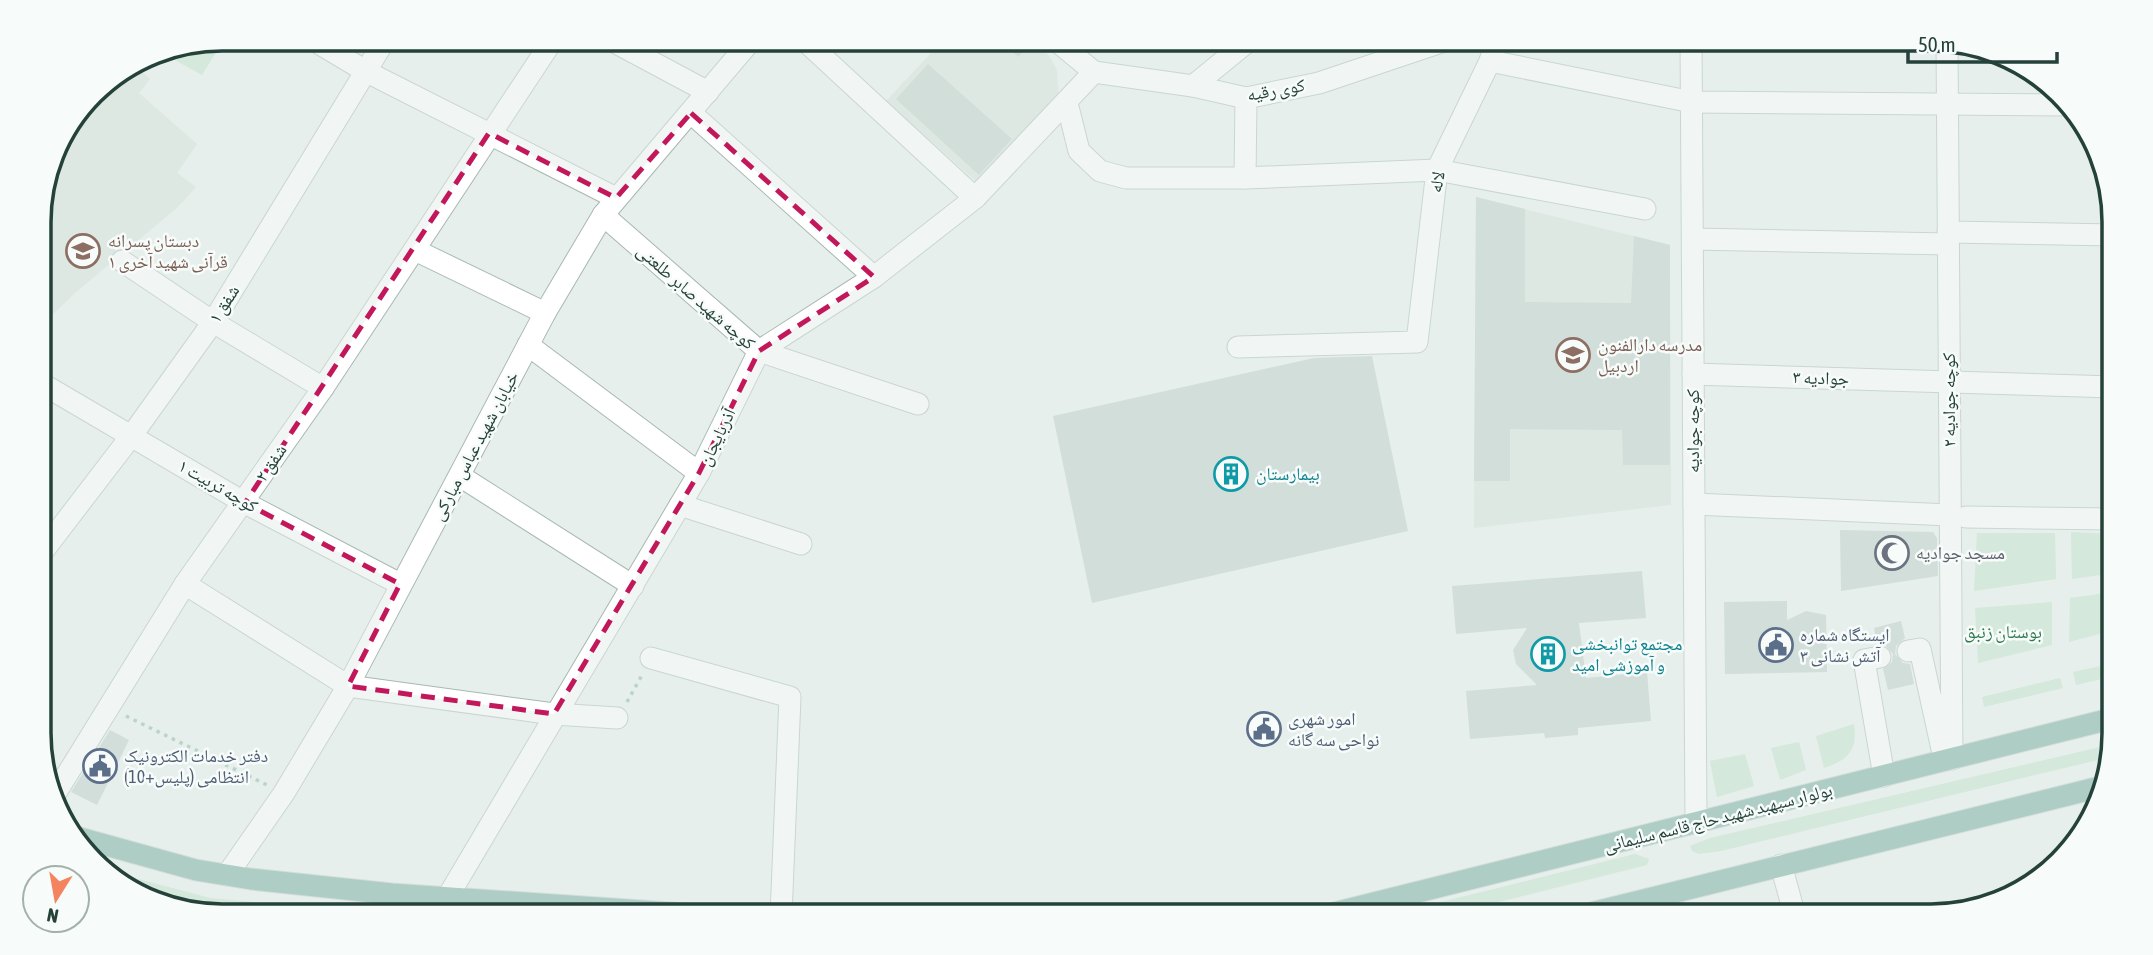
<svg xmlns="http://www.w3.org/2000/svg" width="2153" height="955" font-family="'Asap Condensed','Noto Naskh Arabic',sans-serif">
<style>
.built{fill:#d4dfda}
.green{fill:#bfe0c8}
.building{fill:#bbcac4}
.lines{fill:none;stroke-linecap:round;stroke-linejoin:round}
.minor-casing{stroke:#a8b8b2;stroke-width:23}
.major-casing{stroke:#c2cac8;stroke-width:23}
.path{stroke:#86b3a5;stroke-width:3.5;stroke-dasharray:3.5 5;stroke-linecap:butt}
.minor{stroke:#fff;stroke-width:21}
.major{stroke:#6aa596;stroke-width:21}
.marked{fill:none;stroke:#c2185b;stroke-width:5;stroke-dasharray:14 9;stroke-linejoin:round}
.labels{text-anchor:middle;stroke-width:5;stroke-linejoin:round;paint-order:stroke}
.street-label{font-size:18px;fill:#24423a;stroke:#f7fbf9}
.education-label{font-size:18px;fill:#785e54;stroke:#f7fbf9;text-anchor:start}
.culture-label{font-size:18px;fill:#0d838f;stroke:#f7fbf9;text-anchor:start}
.worship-label{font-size:18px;fill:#5b616d;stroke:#f7fbf9;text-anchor:start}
.park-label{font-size:18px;fill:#2d7a4b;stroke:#f7fbf9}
.service-label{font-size:18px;fill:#4e5e75;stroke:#f7fbf9;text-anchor:start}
.rim{fill:none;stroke:#24423a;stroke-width:3.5}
</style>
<rect width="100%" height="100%" fill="#e6efeb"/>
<!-- built -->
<g class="built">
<path d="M944,39H1033L1050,57L1057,70L1059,101L979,184L886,101Z"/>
<path d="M137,67L150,79L139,93L197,144L177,173L196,187L177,208L76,292L39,328V209L58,140L101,84Z"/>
<path d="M1476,197L1670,245L1671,505L1474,528Z"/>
</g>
<!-- green -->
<g class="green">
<path d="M224,39L202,75L166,55L113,76L152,52Z"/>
<path d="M2071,532L2114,534V573L2072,579Z"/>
<path d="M1977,533H2055L2056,579L1974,591Z"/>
<path d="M2114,592V630L2069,642L2070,598Z"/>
<path d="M2052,602V645L1978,663L1975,608Z"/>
<path d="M2114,663V676L2076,685L2073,672Z"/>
<path d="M2060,678L2063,688L1984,707L1982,697Z"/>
<path d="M1854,724C1858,750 1848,760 1824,768L1816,736Z"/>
<path d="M1799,742L1806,770L1780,780L1771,748Z"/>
<path d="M2113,744L2110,757L1721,851L1699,854L1692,851L1690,846L1710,838Z"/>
<path d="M1745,754L1754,786L1717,797L1710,761Z"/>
<path d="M1635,854L1649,859L1647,865L1443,916H1384Z"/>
<path d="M112,872L210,898L407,916H246L175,905L142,895Z"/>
</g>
<!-- building -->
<g class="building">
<path d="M999,38H1036L1018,57Z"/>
<path d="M928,64L1012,139L979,175L896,99Z"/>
<path d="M1476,197L1525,209V302L1631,303L1634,236L1670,245V465H1623L1622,430L1510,429V481H1474Z"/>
<path d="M1372,356L1408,531L1092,603L1053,416L1314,358Z"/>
<path d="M1840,530L1933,532L1937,538L1938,576L1841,591Z"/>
<path d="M1642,571L1646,618L1579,623L1586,678L1647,672L1651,721L1578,728V735L1545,738L1544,733L1470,739L1466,691L1537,685L1516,664L1513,650L1527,628L1456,634L1452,586Z"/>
<path d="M1787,601V620L1806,611L1826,615L1827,672L1725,674L1724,602Z"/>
<path d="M1901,621L1905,638L1896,646L1895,654L1903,663L1910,664L1914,684L1888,690L1883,669L1892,662L1893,654L1885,645L1877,644L1874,628Z"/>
<path d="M110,730L129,740L97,805L71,792Z"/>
</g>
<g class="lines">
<!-- minor casing -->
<g class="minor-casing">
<g id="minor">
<path d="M310,38L367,72L616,198"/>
<path d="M607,38L708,92"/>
<path d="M802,38L975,198"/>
<path d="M1053,38L1094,72"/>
<path d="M1691,38L1696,823"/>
<path d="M1947,41L1952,759"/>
<path d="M1490,61L1692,102L2070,105"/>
<path d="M1094,72L1193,86L1246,98L1319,83L1453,38"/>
<path d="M1193,86L1252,38"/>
<path d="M1067,103L1079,151L1100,171L1126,178H1245L1437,170L1645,209"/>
<path d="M691,113L874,277"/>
<path d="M1245,178L1246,98"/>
<path d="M603,215L759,351L918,404"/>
<path d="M1948,232L2113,235"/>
<path d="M1693,239L1948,244"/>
<path d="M415,250L545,313"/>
<path d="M122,261L213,322L323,388"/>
<path d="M528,345L699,473"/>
<path d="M1238,347L1417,342L1437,170L1490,61L1497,38"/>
<path d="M1693,374L2113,387"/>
<path d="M39,382L245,503L400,584"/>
<path d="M460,476L633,586"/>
<path d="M1694,504L1950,515"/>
<path d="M680,505L801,544"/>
<path d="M1966,517L2114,519"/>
<path d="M40,555L132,435L213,322L386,38"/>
<path d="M185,584L348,686L554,714L617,718"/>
<path d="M1908,651L1920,649L1942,749"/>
<path d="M1880,657L1864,660L1884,776"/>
<path d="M651,658L790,697L781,916"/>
<path d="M55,794L185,584L323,388L554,38"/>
<path d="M1781,865L1795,916"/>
<path d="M227,875L284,793L348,686L545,313L603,215L753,38"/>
<path d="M447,898L699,473L759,351L874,277L975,198L1094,72"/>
</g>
</g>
<!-- major casing -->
<g class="major-casing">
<g id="major">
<path d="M73,836L196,870L251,879L392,894L716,916"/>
<path d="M1322,916L2114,718"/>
<path d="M1579,916L2104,786"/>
</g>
</g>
<!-- path -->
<g class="path">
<path d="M627,702L642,675"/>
<path d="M126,716L267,785"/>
</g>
<!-- minor -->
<use href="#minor" class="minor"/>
<!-- major -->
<use href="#major" class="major"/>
</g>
<!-- marked area -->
<path d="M0 0H2153V955H0ZM691,113L874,277L759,351L699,473L554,714L348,686L400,584L245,503L489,133L616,198Z" fill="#e6efeb" fill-opacity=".55" fill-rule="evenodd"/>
<path class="marked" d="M691,113L874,277L759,351L699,473L554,714L348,686L400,584L245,503L489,133L616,198Z"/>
<!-- icons -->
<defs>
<g id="school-ring" transform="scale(1.75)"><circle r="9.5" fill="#f7fbf9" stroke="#8d6e63" stroke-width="1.5"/><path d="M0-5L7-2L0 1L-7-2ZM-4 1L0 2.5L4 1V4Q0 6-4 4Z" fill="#8d6e63"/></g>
<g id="building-ring" transform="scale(1.75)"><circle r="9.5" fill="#f7fbf9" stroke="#0f9aa8" stroke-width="1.5"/><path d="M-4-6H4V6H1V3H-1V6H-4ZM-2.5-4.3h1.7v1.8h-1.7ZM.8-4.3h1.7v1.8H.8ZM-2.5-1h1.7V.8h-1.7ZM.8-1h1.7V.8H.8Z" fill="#0f9aa8"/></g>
<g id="mosque-ring" transform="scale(1.75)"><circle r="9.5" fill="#f7fbf9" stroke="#6b7280" stroke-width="1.5"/><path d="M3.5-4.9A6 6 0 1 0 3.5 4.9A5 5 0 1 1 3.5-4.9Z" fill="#6b7280"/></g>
<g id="civic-ring" transform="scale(1.75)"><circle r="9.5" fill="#f7fbf9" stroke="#5c6f8a" stroke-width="1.5"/><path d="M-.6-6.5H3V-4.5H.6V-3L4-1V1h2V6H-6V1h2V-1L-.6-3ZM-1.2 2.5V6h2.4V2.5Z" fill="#5c6f8a"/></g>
</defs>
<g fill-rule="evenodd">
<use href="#school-ring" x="83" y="251"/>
<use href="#school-ring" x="1573" y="355"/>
<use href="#building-ring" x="1231" y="474"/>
<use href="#mosque-ring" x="1892" y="553"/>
<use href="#civic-ring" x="1776" y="645"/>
<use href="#building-ring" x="1548" y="654"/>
<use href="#civic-ring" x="1264" y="729"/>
<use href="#civic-ring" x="100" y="766"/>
</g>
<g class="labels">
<!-- street labels -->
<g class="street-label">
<text transform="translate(1276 90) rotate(-10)" y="6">کوی رقیه</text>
<text transform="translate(1437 182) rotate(-80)" y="6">لاله</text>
<text transform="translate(696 297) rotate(41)" y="6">کوچه شهید صابر طلعتی</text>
<text transform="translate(224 304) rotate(-58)" y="6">شفق ۱</text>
<text transform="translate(1821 378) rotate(2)" y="6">جوادیه ۳</text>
<text transform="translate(1949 400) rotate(-90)" y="6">کوچه جوادیه ۲</text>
<text transform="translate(1693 431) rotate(-90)" y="6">کوچه جوادیه</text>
<text transform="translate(717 437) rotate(-64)" y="6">آذربایجان</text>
<text transform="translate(475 446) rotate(-62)" y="6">خیابان شهید عباس مبارکی</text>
<text transform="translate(271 463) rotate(-56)" y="6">شفق ۲</text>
<text transform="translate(218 486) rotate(30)" y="6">کوچه تربیت ۱</text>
<text transform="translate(1718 818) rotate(-14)" y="6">بولوار سپهبد شهید حاج قاسم سلیمانی</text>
</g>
<!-- education labels -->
<g class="education-label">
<text x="108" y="247">دبستان پسرانه<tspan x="108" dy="21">قرآنی شهید آخری ۱</tspan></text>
<text x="1598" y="351">مدرسه دارالفنون<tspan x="1598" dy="21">اردبیل</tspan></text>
</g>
<!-- culture labels -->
<g class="culture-label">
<text x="1256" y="480">بیمارستان</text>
<text x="1572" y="650">مجتمع توانبخشی<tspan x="1572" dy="21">و آموزشی امید</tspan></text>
</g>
<!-- worship labels -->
<g class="worship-label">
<text x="1916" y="559">مسجد جوادیه</text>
</g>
<!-- park labels -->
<g class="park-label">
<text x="2003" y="638">بوستان زنبق</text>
</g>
<!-- service labels -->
<g class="service-label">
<text x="1800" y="641">ایستگاه شماره<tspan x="1800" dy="21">۳ آتش نشانی</tspan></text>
<text x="1288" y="725">امور شهری<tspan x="1288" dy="21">نواحی سه گانه</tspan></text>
<text x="124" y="762">دفتر خدمات الکترونیک<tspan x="124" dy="21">انتظامی (پلیس+10)</tspan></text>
</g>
</g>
<!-- crop -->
<path d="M0 0H2153V955H0ZM222 51H1931A171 171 0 0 1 2102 222V733A171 171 0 0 1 1931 904H222A171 171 0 0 1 51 733V222A171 171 0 0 1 222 51Z" fill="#f7fbf9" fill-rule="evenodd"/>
<path class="rim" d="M222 51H1931A171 171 0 0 1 2102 222V733A171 171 0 0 1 1931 904H222A171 171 0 0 1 51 733V222A171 171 0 0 1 222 51Z"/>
<!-- north arrow -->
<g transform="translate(56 899) rotate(191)"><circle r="33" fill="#f7fbf9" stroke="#a3b1ad" stroke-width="2"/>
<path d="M0-5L12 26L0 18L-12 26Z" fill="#f4845f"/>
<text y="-10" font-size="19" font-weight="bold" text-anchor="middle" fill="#24423a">N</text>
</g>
<!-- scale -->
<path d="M1908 52v10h149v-10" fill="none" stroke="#24423a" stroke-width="3.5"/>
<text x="1918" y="52" font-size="21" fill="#24423a" stroke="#f7fbf9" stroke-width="5" paint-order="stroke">50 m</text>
</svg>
